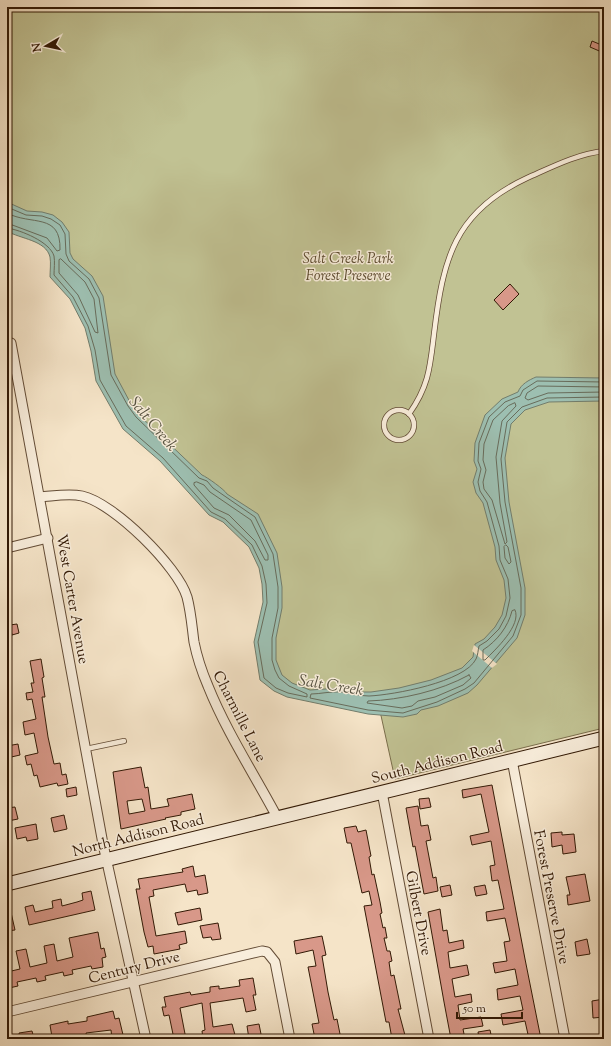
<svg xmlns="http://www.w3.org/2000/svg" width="611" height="1046" font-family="'Sorts Mill Goudy',serif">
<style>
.green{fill:#c1c293;stroke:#7a6e4c}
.water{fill:#9dbfb1;stroke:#727d6c}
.pier{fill:#f5e4c8}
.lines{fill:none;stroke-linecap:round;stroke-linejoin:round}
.shore{stroke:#686c5b;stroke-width:1}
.building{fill:#d89889;stroke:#321905;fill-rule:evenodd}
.lane-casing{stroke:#634c36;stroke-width:6}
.street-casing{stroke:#634c36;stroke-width:11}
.secondary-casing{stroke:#321905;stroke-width:15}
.lane{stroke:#f8eddb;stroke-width:4.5}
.street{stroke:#f8eddb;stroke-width:9}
.secondary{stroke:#f8eddb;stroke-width:13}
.labels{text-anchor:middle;stroke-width:3;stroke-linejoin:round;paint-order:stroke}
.park-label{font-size:15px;font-style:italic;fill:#5d4c30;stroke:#f8eddb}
.street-label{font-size:15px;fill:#321905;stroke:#f8eddb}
.water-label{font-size:16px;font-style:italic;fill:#575341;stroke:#f8eddb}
</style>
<rect width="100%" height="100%" fill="#f5e4c8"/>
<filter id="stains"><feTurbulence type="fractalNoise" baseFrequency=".005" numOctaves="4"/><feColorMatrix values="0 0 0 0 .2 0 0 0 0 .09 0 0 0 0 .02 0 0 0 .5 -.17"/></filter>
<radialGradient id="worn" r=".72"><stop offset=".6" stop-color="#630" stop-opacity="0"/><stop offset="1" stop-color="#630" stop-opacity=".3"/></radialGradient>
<!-- green -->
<path class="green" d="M7,7H604V728L395,779L378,702L294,693L269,665V563L119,398L64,256L7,213Z"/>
<!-- water -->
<path class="water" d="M7,202L27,211L42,212L53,215L62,222L69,232L70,253L73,259L92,276L103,296L115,374L131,404L139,415L202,475C207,477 225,490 227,494L258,514L277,553L282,587V608L276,638V660L282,675L292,683L310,690L341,688L357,692H371L399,688L431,680L462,668L473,657L475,644L484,639L495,627L502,615L506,598L504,580L496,560L495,547L483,503L476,493L473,482L477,469L474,461L475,443L485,415L502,399L518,392C521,384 529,380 536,377L604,378V401L549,402L525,410L511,424L505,458L509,502L525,588V615L517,638L477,685L468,693L438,706L421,710L417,714L403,717L368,714L287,697L274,691L260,680L254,642L263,602L262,584L259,568L249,547L223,522L209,515L160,461L123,429L96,381L91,351L85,328L70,299L50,277C50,271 51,263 50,257C46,240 20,239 7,231Z"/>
<!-- pier -->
<path class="pier" d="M474,645L497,664L492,668L472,651Z"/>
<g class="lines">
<!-- shore -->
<g class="shore">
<path d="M7,207L26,215L42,216L51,219L60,225L65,234L66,254L69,261L89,279L99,298L111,375L128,406L136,417L199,478L207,481L213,488L255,517L273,554L278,587V608L272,638V660L275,670L279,678L289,686L307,694V697L288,693L276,688L264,678L258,642L267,603L266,584L262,566L252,545L225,519L211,512L163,458L126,426L100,380L95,350L88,326L73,297L54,275C54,269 55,262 54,256C50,242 21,230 7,228"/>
<path d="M7,213C31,226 61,212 60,250L57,251L47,238L7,223"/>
<path d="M61,259L85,282L94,299L98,333L95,332L78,295L59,273V260Z"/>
<path d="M604,382L537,381L523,390L520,396L505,402L489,417L479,443L478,461L481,469L478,482L480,491L487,502L499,546L500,560L508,579L510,598L506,616L499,629L487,641L479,646C478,650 478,655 476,659C465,682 393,695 369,696C359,696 351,693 341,692C332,691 320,694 311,694L310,698L368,710L403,713L437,702L465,689L474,683L513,636L521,615V588L505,502L501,459L507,422L522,407L547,398L604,397"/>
<path d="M604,387L538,386L527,393L525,398L528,400L548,393L604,392"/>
<path d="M515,403L516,406L502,421L496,457L500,503L507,542L505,544L492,500L484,489L483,482L486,470L483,460L484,444L493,420L508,406Z"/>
<path d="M197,482L204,485L210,492L251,520L268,555V560H265L255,541L229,515L214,508L194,485V483Z"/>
<path d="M506,545L508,547L511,562L509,564L505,558L504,547Z"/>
<path d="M515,610C522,625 495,650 485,660H483V650C497,641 508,627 512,611Z"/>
<path d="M469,675L471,678L463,685L435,697L418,701L412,706L402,708L367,703L368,701C401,700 440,691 469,675Z"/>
</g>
</g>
<!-- building -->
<g class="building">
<path d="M592,41L604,46V53L590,47Z"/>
<path d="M510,284L519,294L503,310L494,300Z"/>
<path d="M17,624L19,633L12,635L10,625Z"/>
<path d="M41,659L44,677L42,678L45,697H42L48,737L54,764L60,763L62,775L66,774L68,784L58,786L57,783L40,787L37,775L34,776L31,764L27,765L25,756L38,753L34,733L25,735L23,722L36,719L32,699L27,700L26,693L33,692L31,683H34L30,661Z"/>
<path d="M18,744L20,755L7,758V746Z"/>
<path d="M141,767L145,788L148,787L151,809L169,806L167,799L192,794L195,809L181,812V815L165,818L166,819L121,829L113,772ZM142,799L145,811L129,814L127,801Z"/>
<path d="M492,785L525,959L541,1039H529L525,1021L503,1025L501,1014L523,1010L520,996L498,1000L497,989L518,985L515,969L495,973L493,963L507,961L504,942L510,941L505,918L487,921L486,912L504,909L498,880L492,881L490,866L495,865L491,841L472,845L470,836L489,832L481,794L463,798L462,790Z"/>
<path d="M76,787L77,795L67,797L66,789Z"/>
<path d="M429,798L431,807L420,809L419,799Z"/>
<path d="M418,806L421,826L428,825L431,840L426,841L433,878L436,877L438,891L424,894L415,846L413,847L406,808Z"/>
<path d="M15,807L18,819L8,821L7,808Z"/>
<path d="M64,815L67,829L54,832L51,818Z"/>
<path d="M36,824L38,839L27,841L26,837L17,839L15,828Z"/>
<path d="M356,826L358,832L366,830L371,856L369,857L372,875L374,874L380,902L382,913L380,914L383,928L385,927L387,938H384L387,951H390L392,961L389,962L391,976L394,975L401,1009H398L406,1039H392L389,1022H386L364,906L372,905L369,891L362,893L351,843H347L344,828Z"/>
<path d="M562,832V835L574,834L576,852L563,854L562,845L552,847L551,833Z"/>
<path d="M193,866L195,877L205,875L208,893L198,895L197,890L187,892L185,884L153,890L154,896L149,897L156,936L185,931L187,943L179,945L180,949L154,954L153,946L148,947L144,932L136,889H140L138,879L183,872L182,869Z"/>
<path d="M585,874L590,901L568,905L567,895H570L566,877Z"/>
<path d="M450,885L452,895L442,897L440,887Z"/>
<path d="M485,885L487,894L476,896L474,887Z"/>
<path d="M91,891L95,910L29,925L25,907L33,905L35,912L53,908L52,901L61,899L62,906L77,902L83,900L82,893Z"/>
<path d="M7,908H10L15,930L7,931Z"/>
<path d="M200,908L202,920L178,925L175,913Z"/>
<path d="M440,909L443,931L447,930L449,943L463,940L464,948L448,952L450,968L467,965L469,975L452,979L455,997L471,994L472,1002L458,1005L460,1020L481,1017L483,1026L463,1029L465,1039H451L444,1002L428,912Z"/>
<path d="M218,923L221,939L212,940L211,937L203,938L200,926Z"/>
<path d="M98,932L101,949L104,948L106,957L102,958L103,967L92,969L91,966L72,970L73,974L64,976L63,972L45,976L46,980L37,982L36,978L17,982L18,986L9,988L7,972L20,969L16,951L26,949L30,967L47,963L44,946L54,944L57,961L73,957L69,938Z"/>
<path d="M322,936L326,955L322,956L328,992L334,1020L337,1019L341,1039H315L312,1024L319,1023L308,967L316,966L313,950L296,954L294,941Z"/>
<path d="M587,939L590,954L577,956L575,942Z"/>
<path d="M253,978L256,995H253L256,1010L246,1012L243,998L210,1003L213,1027L232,1024L235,1035L203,1039L202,1031L205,1030L202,1003L180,1008L186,1039H174L169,1015L164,1016L162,1007H166L164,997L190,992L191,995L210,992V987L219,986V989L240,986L239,980Z"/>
<path d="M604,999V1017L593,1018L592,1001Z"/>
<path d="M113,1011L115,1019L119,1018L124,1039H112L111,1030L86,1033L87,1039L52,1037L50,1025L68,1021V1024L87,1021V1017Z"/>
<path d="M259,1024L262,1039H249L247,1026Z"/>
<path d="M490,1030L492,1039H479L478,1032Z"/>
<path d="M32,1031L34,1039H20L19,1033Z"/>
</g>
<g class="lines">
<!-- lane casing -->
<g class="lane-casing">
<g id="lane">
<circle cx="399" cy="425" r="15"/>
<path d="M409,414C429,386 430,367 434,334C443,259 454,212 527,178C552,167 577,154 604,151"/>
<path d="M86,749L124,741"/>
</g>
</g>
<!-- street casing -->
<g class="street-casing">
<g id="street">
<path d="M11,343L103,844L146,1039"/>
<path d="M40,497C54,496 69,493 82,496C114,503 178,567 187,597C191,612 192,627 194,642C197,657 202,672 208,686C226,731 254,774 277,817"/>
<path d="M7,548L48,538"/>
<path d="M512,760L565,1039"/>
<path d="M382,792L429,1039"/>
<path d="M7,1012L262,951L267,952L275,962L290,1039"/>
</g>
</g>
<!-- secondary casing -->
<g class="secondary-casing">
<path id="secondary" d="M7,884L604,738"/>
</g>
<!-- lane -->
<use href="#lane" class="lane"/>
<!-- street -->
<use href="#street" class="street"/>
<!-- secondary -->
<use href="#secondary" class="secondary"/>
</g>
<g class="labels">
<!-- park labels -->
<g class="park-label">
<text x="348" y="263">Salt Creek Park<tspan x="348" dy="17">Forest Preserve</tspan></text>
</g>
<!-- street labels -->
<g class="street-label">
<text transform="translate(73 599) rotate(80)" y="5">West Carter Avenue</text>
<text transform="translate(240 716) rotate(63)" y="5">Charmille Lane</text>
<text transform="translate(437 762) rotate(-14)" y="5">South Addison Road</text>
<text transform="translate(138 835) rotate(-14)" y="5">North Addison Road</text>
<text transform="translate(552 897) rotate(79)" y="5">Forest Preserve Drive</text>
<text transform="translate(419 913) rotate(79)" y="5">Gilbert Drive</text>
<text transform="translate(134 967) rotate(-14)" y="5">Century Drive</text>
</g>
<!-- water labels -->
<g class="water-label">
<text transform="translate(154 423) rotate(50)" y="6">Salt Creek</text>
<text transform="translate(331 684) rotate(9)" y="6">Salt Creek</text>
</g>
</g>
<!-- margin -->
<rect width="611" height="1046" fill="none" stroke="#f5e4c8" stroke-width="24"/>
<rect x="8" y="8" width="595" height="1030" fill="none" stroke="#321905" stroke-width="2"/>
<rect x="12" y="12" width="587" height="1022" fill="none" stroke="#321905"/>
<!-- north arrow -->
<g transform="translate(46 46) rotate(261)" stroke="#f8eddb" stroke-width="3" paint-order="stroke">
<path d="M0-3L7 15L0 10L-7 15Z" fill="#321905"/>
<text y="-6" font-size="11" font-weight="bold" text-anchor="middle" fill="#321905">N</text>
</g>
<!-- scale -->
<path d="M457 1012v6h65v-6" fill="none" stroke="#321905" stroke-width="2"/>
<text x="463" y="1012" font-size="12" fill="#321905" stroke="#f8eddb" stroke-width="3" paint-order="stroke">50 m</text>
<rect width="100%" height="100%" filter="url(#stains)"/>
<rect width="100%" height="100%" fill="url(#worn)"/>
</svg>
